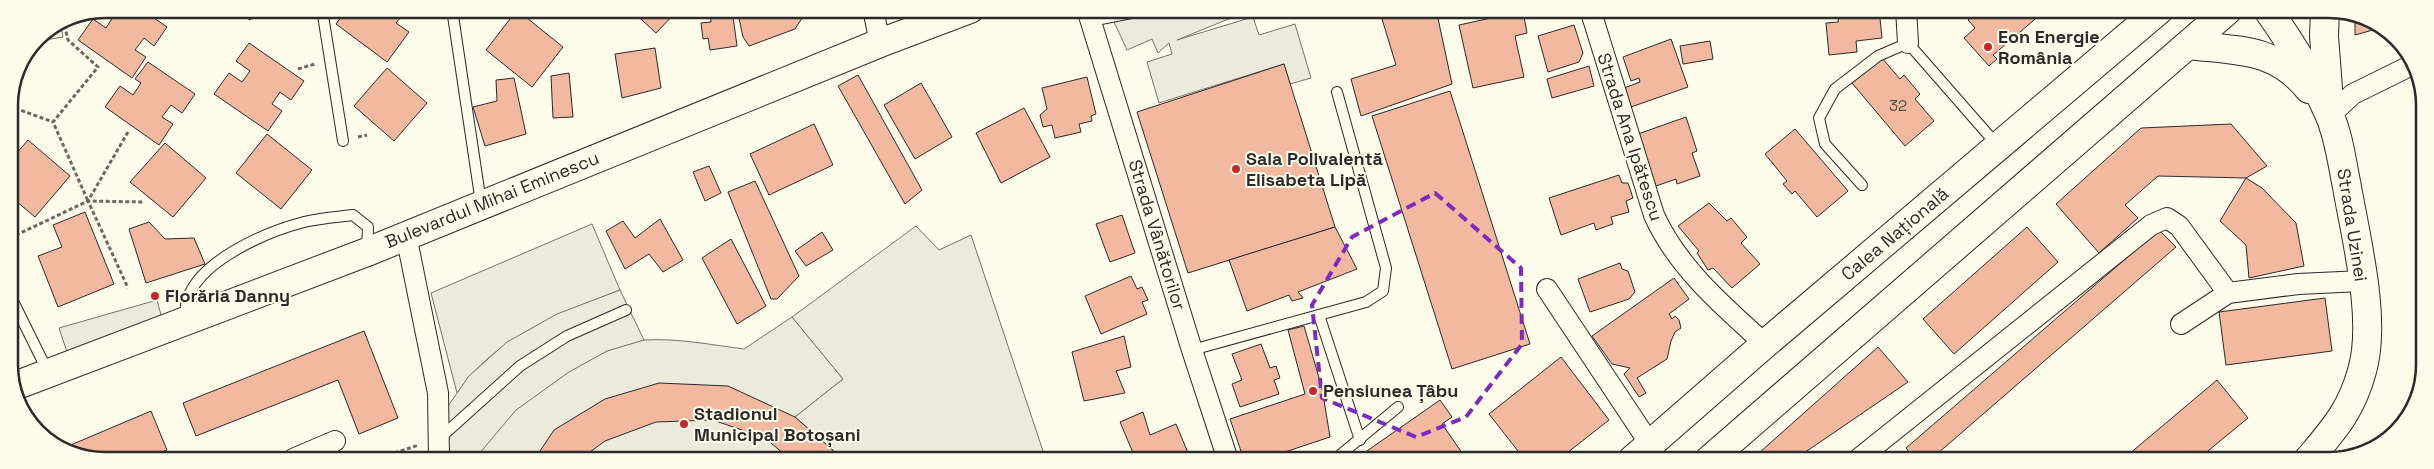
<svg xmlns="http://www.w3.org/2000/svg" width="2434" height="469" font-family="'Space Grotesk',sans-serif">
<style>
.green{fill:#ecebdb;stroke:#74746e}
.parking{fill:#eceadb;stroke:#74746e}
.building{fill:#f2b8a0;stroke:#2b2b2b}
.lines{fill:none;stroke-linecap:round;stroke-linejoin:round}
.lane-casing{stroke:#2b2b2b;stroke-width:12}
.street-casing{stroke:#2b2b2b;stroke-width:22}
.secondary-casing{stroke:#2b2b2b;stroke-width:30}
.primary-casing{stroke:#2b2b2b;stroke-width:30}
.path{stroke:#6a6964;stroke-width:3;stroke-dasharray:4 2.5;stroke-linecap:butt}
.lane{stroke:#fdfbea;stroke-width:10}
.street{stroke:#fdfbea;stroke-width:20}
.secondary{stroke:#fdfbea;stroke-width:28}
.primary{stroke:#fdfbea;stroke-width:28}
.fence{stroke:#2b2b2b;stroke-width:1;stroke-dasharray:6 2.5;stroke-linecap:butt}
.marked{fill:none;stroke:#7b2cbf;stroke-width:4;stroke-dasharray:10 6;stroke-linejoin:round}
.poi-dot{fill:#c62828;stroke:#fdfbea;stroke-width:2}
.labels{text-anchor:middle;stroke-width:4;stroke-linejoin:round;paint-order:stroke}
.number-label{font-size:15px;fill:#5d4e48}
.poi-label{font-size:18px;font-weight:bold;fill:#2b2b2b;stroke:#fdfbea;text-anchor:start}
.street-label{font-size:18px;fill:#2b2b2b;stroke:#fdfbea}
.rim{fill:none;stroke:#2b2b2b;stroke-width:2.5}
</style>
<rect width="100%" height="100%" fill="#fdfbea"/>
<!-- green -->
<g class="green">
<path d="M592,224L620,290C559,314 495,337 457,393L431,293Z"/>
<path d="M792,317L843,379L795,417L844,460H474C487,443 501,425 516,410C542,386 609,342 645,340C678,338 712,345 744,349Z"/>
</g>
<!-- parking -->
<g class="parking">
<path d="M1108,9H1253L1177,40L1253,17L1259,35L1295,24L1311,78L1290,84L1284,64L1159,103L1147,62L1172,54L1169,43L1158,53L1152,39L1127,50Z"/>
<path d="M60,21L63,37L33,42L37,37Z"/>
<path d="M916,226L939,250L971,235L1046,460H844L795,417L843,379L792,317Z"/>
<path d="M620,290L644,340L607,351L569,372L516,410L474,460L447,459L446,409L469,376L507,342L557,314Z"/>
<path d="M157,300L164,326L68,355L59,328Z"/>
</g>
<!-- building -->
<g class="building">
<path d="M103,9H141L167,27L154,46L144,38L135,50L146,57L132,78L78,40L93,19L106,28L113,17Z"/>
<path d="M234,9H258L250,20Z"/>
<path d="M347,9H407L396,23L409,32L387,62L336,24Z"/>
<path d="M630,9H679L656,33Z"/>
<path d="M710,9H732L737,46L710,50L708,38L703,39L701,23L711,22Z"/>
<path d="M737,9H808L795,29L749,46L743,37Z"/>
<path d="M1379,9H1436L1452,84L1361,116L1351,79L1396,65Z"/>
<path d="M1840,9H1879L1882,38L1856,41L1857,52L1829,55L1826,23L1838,22Z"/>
<path d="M1980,9H2047L1993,55L1997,59L1989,66L1964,38L1975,28L1968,20Z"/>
<path d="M517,10L563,47L532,87L486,50Z"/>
<path d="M1523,11L1527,33L1515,36L1524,77L1473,88L1459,25Z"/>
<path d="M2355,16L2380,28L2355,35Z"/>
<path d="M1574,25L1583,53L1579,62L1548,72L1538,36Z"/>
<path d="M1671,39L1688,87L1631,107L1624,88L1640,82L1639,78L1631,81L1623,57Z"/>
<path d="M1710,41L1713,59L1683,64L1680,46Z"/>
<path d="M249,43L304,81L291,100L280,92L272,104L282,111L268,131L214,94L229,73L242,82L250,71L236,61Z"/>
<path d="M655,48L661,88L622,98L615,54Z"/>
<path d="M1882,58L1900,79L1904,75L1920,94L1915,99L1934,121L1905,146L1852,83Z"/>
<path d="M148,62L195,94L182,113L171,105L162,117L173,124L159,145L105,107L120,86L133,95L141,83L135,79Z"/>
<path d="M1284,64L1335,227L1188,273L1137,112Z"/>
<path d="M1589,66L1594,86L1552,98L1547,79Z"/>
<path d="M387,68L427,103L394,141L354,106Z"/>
<path d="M569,73L573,117L553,118L551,76Z"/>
<path d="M858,75L922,190L905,204L838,86Z"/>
<path d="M1087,77L1096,114L1091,116L1092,121L1079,124L1081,132L1055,138L1052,125L1043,127L1040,115L1047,109L1042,88Z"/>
<path d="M514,78L526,134L485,146L473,107L497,101L496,80Z"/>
<path d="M921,83L952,137L915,159L884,105Z"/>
<path d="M1450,91L1530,344L1452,369L1372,116Z"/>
<path d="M1024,108L1050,157L1001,183L976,133Z"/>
<path d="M1686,117L1697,151L1692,153L1700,176L1677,184L1676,179L1656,186L1638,134Z"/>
<path d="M814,124L833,165L769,195L750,154Z"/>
<path d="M2231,124L2267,166L2246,178L2158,176L2125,205L2138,218L2099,253L2056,204L2141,128Z"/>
<path d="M1795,129L1848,191L1817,217L1795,191L1792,194L1783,184L1787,181L1765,154Z"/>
<path d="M267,134L312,170L281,209L236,173Z"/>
<path d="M28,140L70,176L35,217L9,195V162Z"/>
<path d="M165,143L206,178L173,217L130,182Z"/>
<path d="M709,166L721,193L705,201L693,172Z"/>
<path d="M1619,175L1622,183H1628L1633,198L1626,201L1629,212L1611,217L1613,224L1596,230L1594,223L1561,235L1549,198Z"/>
<path d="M2246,178L2262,188L2296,223L2304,266L2249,278L2246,245L2220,221Z"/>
<path d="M755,181L799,276L777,299H771L728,192Z"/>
<path d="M1709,203L1727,221L1731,218L1747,237L1741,243L1760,264L1732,288L1713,268L1708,270L1697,253L1699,251L1678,226Z"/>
<path d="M85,212L114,284L58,307L38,256L62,247L53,225Z"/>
<path d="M1122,215L1135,253L1110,262L1096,224Z"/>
<path d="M660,219L683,260L663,272L649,254L625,269L606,231L623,221L635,238Z"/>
<path d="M149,222L165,239L194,238L205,264L146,283L129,229Z"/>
<path d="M1335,227L1357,269L1298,292L1303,298L1292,301L1289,295L1247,311L1229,260Z"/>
<path d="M2027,227L2058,262L1954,354L1923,319Z"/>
<path d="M2159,230L2176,247L1930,460H1916L1906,448Z"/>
<path d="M822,232L833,250L806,266L795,251Z"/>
<path d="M731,239L766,306L737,324L702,258Z"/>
<path d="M1620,263L1622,269L1628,271L1635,292L1629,299L1590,312L1578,279Z"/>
<path d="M1131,276L1137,289L1142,287L1148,300L1142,302L1147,314L1101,334L1085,296Z"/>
<path d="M1674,278L1689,299L1669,314L1672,319L1675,316L1679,320L1681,328L1675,332L1671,341L1667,359L1637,378L1646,393L1639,397L1624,374L1630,368L1612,364L1592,336Z"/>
<path d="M2325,298L2332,351L2226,365L2219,312Z"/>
<path d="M1304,326L1322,388L1330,437L1261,460H1244L1230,419L1305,394L1288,330Z"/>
<path d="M364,331L398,418L359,434L338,380L196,436L183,403Z"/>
<path d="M1124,336L1131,367L1116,371L1125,393L1084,401L1072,352Z"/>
<path d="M1261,344L1270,368L1276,366L1280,378L1274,380L1279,394L1240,407L1232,384L1242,380L1232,354Z"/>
<path d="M1878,347L1908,382L1804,453L1805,460H1761L1759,453Z"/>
<path d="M1561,357L1609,420L1558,460H1525L1489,414Z"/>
<path d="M2217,380L2248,418L2197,460H2122Z"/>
<path d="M659,383L728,386L795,417L844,460H791L765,438L713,420L656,422L605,441L579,460H534L554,430L605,399Z"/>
<path d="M1440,400L1452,417L1442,424L1467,460H1354Z"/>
<path d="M151,411L167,450L143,459H92L66,447Z"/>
<path d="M1143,412L1150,435L1176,424L1191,460H1136L1120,422Z"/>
</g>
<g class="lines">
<!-- lane casing -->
<g class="lane-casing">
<g id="lane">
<path d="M322,9L343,141"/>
<path d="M452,9L481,203"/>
<path d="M1091,21L1141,11L1140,9"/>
<path d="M1862,185L1825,144L1819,118L1835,89L1878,56L1908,43L1998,146"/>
<path d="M10,295L48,372"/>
<path d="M1319,315L1360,440"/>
<path d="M189,320C188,315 185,309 186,305C194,262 266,232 304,222C320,218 337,217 353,215L368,227L367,251"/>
<path d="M1192,350L1366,302L1383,291L1386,268L1337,92"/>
<path d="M440,438L520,366L567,336L626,310"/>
<path d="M1334,460L1398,407"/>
</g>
</g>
<!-- street casing -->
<g class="street-casing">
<g id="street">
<path d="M873,9L880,43"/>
<path d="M1087,9L1192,350L1228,460"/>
<path d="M1590,9L1654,215C1677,267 1724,307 1765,344"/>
<path d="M1906,9L1908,43"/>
<path d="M2330,115L2353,94L2412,65"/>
<path d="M406,235L438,393L439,459"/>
<path d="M1547,289L1650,444"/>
<path d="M2181,324L2228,293L2298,284L2362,281"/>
<path d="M293,459L335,441"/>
<path d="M1857,460L2151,225L2167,218L2179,226L2228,293"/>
</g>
</g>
<!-- secondary casing -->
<g class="secondary-casing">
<path id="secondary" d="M12,387L367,252L880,43L970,9"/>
</g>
<!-- primary casing -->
<g class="primary-casing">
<g id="primary">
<path d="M2268,10C2291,43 2313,77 2329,114C2339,136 2342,163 2347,187C2356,239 2377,320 2362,371C2351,411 2334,429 2308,460"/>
<path d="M2325,10L2324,36L2329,101"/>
<path d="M2188,45C2237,51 2275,47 2309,89"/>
<path d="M1632,460L1765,344L2159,10"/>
<path d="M1709,460L2228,10"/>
</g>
</g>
<!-- path -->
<g class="path">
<path d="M63,19L68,40L98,67L53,122L88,201"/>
<path d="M298,69L315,64"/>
<path d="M9,106L53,122"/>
<path d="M128,132L88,201L143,202"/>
<path d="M358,137L367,135"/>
<path d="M10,238L88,201L128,288"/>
<path d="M376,459L419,445"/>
</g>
<!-- lane -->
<use href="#lane" class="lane"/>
<!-- street -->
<use href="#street" class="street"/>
<!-- secondary -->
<use href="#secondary" class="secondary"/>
<!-- primary -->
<use href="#primary" class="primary"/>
<!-- fence -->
<path class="fence" d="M2418,390L2424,329"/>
</g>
<!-- marked area -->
<path class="marked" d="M1435,193L1521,268L1522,344L1466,417L1416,437L1322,398L1312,305L1352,237Z"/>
<!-- markers -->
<g class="poi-dot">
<circle cx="1988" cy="47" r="5"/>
<circle cx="1236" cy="169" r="5"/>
<circle cx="155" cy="296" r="5"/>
<circle cx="1313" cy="391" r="5"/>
<circle cx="684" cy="424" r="5"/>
</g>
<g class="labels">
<!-- number labels -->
<g class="number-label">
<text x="1898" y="111">32</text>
</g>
<!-- poi labels -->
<g class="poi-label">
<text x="1998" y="43">Eon Energie<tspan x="1998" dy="21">România</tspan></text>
<text x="1246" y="165">Sala Polivalentă<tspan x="1246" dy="21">Elisabeta Lipă</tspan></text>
<text x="165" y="302">Florăria Danny</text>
<text x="1323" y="397">Pensiunea Țâbu</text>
<text x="694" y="420">Stadionul<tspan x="694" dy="21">Municipal Botoșani</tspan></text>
</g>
<!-- street labels -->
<g class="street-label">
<text transform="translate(1630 137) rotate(72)" y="6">Strada Ana Ipătescu</text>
<text transform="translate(492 200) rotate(-22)" y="6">Bulevardul Mihai Eminescu</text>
<text transform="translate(2352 225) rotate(81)" y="6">Strada Uzinei</text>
<text transform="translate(1895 234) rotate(-40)" y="6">Calea Națională</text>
<text transform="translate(1157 235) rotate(73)" y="6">Strada Vânătorilor</text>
</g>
</g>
<!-- crop -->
<path d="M0 0H2434V469H0ZM105 18H2329A87 87 0 0 1 2416 105V365A87 87 0 0 1 2329 452H105A87 87 0 0 1 18 365V105A87 87 0 0 1 105 18Z" fill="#fdfbea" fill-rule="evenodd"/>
<path class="rim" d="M105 18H2329A87 87 0 0 1 2416 105V365A87 87 0 0 1 2329 452H105A87 87 0 0 1 18 365V105A87 87 0 0 1 105 18Z"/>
</svg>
